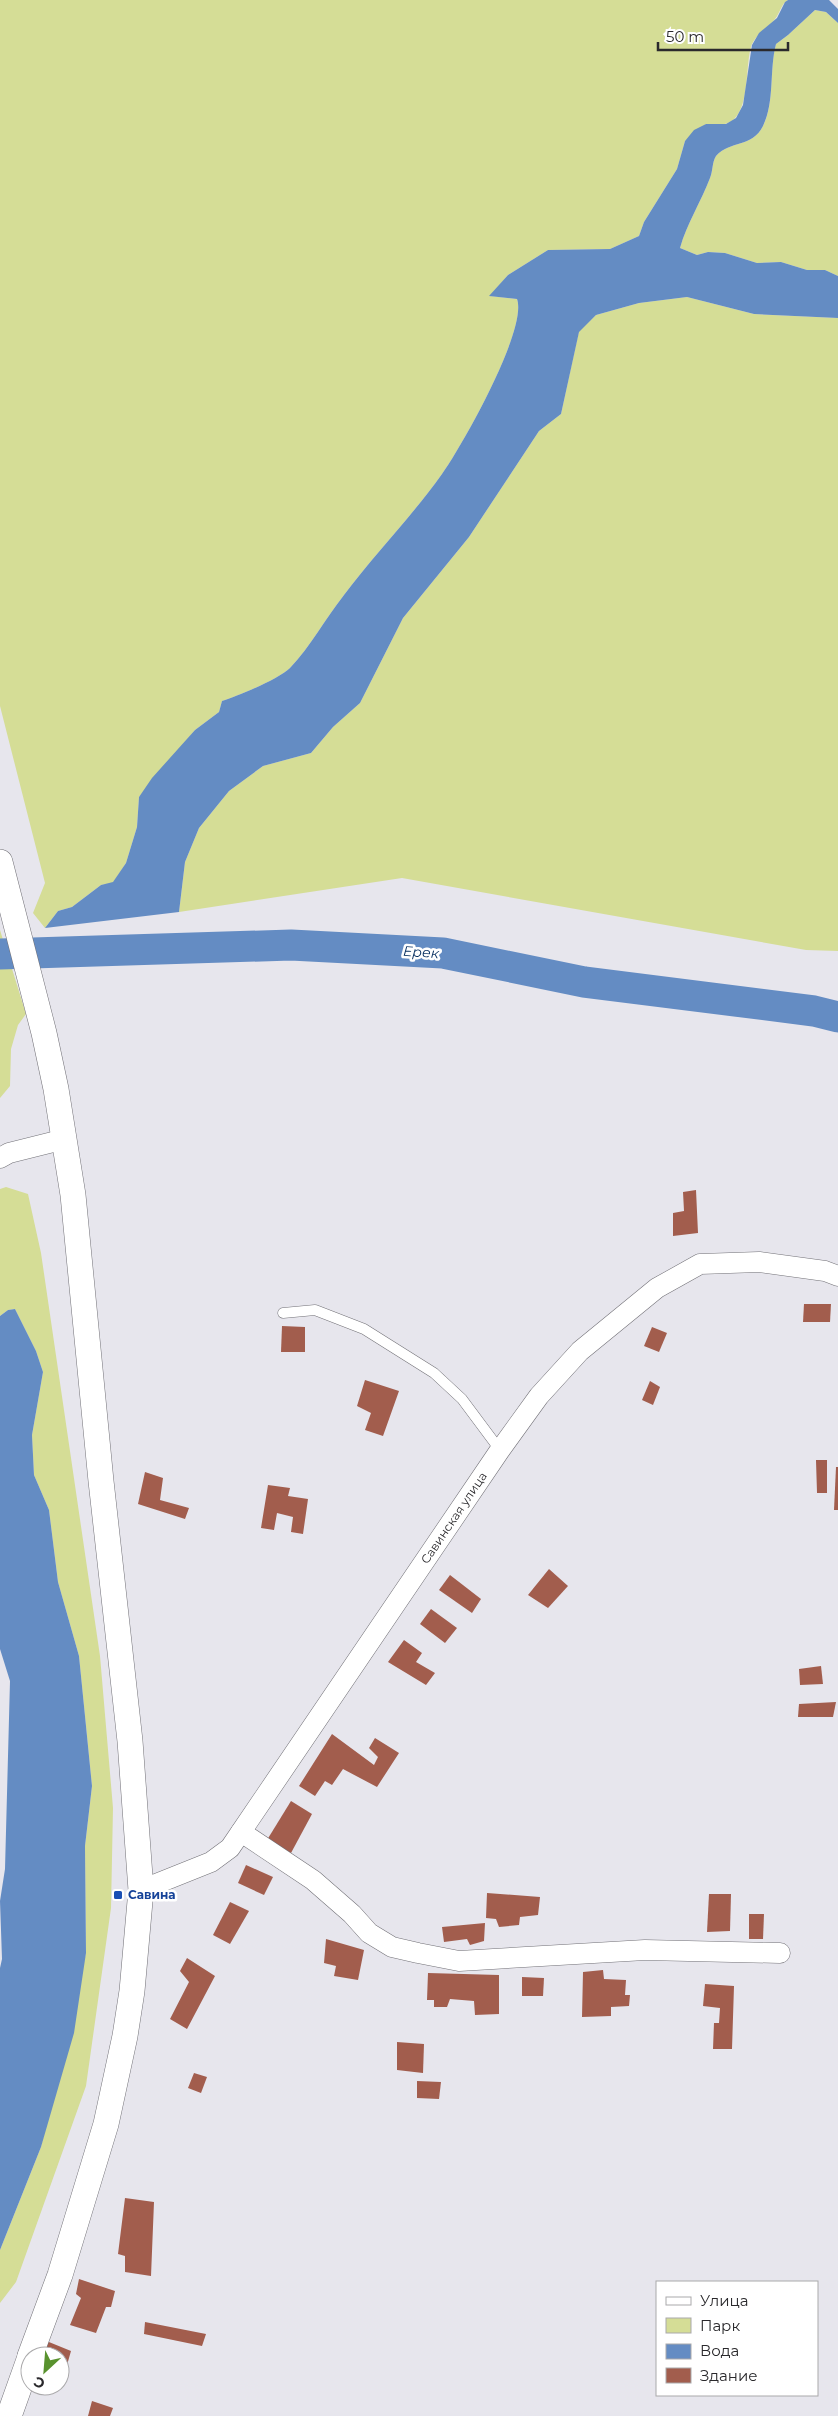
<svg xmlns="http://www.w3.org/2000/svg" width="838" height="2416" font-family="Montserrat,sans-serif">
<style>
.green{fill:#d5dd96}
.water{fill:#648cc3}
.lines{fill:none;stroke-linecap:round;stroke-linejoin:round}
.river{stroke:#648cc3;stroke-width:31}
.building{fill:#a25d4d}
.service-casing{stroke:#727177;stroke-width:11}
.minor-casing{stroke:#727177;stroke-width:21}
.tertiary-casing{stroke:#727177;stroke-width:26}
.service{stroke:#fff;stroke-width:10}
.minor{stroke:#fff;stroke-width:20}
.tertiary{stroke:#fff;stroke-width:25}
.transit-dot{fill:#1a4fb4;stroke:#fff;stroke-width:2}
.labels{text-anchor:middle;stroke-width:5;stroke-linejoin:round;paint-order:stroke}
.street-label{font-size:12px;fill:#2a292c;stroke:#fff}
.transit-label{font-size:12px;font-weight:bold;fill:#164399;stroke:#fff;text-anchor:start}
.water-label{font-size:14px;font-style:italic;fill:#022b5d;stroke:#fff}
</style>
<rect width="100%" height="100%" fill="#e7e6ed"/>
<!-- green -->
<g class="green">
<path d="M0,0H788C781,4 780,13 775,19C768,28 757,33 752,44C744,64 752,118 725,124C720,125 712,124 706,124L685,141L677,169L644,222L639,236L610,249L548,250L508,275L490,296L517,299C528,329 462,446 442,474C412,516 375,554 344,595C325,619 311,646 290,668C279,679 238,696 222,701L219,712L195,730L139,797L137,827L126,863L113,883L101,885L72,907L58,911L45,928L33,913L45,883L0,706Z"/>
<path d="M815,10L826,12L838,23V276L825,270H807L781,262L757,263L725,253L708,252L697,255L680,248C687,223 701,202 710,178C713,171 712,162 716,156C730,140 752,148 763,126C775,102 769,70 776,44L788,35Z"/>
<path d="M687,297L754,314L838,318V951L806,950L402,878L179,912L185,862L199,828L229,791L263,766L311,753L333,727L360,703L403,618L469,537L539,431L561,414L579,331L596,315L639,303Z"/>
<path d="M0,930L26,1014L18,1025L11,1049L10,1086L0,1098Z"/>
<path d="M6,1187L28,1194L41,1253L100,1656L113,1808L111,1908L86,2086L16,2282L0,2303V2250L41,2147L86,1953L85,1846L92,1786L79,1656L58,1582L49,1510L34,1475L32,1435L43,1372L36,1351L15,1309L8,1310L0,1316V1189Z"/>
</g>
<!-- water -->
<g class="water">
<path d="M788,0H829L838,9V23L826,12L815,10L788,35L776,44C769,71 775,101 763,126C752,148 730,140 716,156C712,162 713,171 710,178C701,202 687,223 680,248L697,255L708,252L725,253L757,263L781,262L807,270H825L838,276V318L754,314L687,297L639,303L596,315L579,332L561,414L539,431L469,537L403,618L360,703L333,727L311,753L263,766L229,791L199,828L185,862L179,912L45,928L58,911L72,907L101,885L113,882L126,863L137,827L139,797L152,778L195,730L219,712L222,701C238,696 279,679 290,668C311,646 325,619 344,595C375,554 412,516 442,474C462,446 528,329 517,299L489,296L508,275L548,250L610,249L639,236L644,222L677,169L685,141L694,130L706,124H726L736,118L743,105L752,45L759,33L777,18L785,2Z"/>
<path d="M15,1309L36,1351L43,1372L32,1435L34,1475L49,1510L58,1582L79,1656L92,1786L85,1846L86,1953L74,2033L41,2147L0,2250V1968L2,1959L0,1901L5,1869L10,1681L0,1649V1316L8,1310Z"/>
</g>
<g class="lines">
<!-- river -->
<path class="river" d="M0,954L291,945L443,953L584,982L814,1011L838,1017"/>
</g>
<!-- building -->
<g class="building">
<path d="M696,1190L698,1233L673,1236V1213L684,1211L683,1192Z"/>
<path d="M804,1304H831L830,1322H803Z"/>
<path d="M282,1326L305,1327V1352H281Z"/>
<path d="M652,1327L667,1333L659,1352L644,1346Z"/>
<path d="M365,1380L399,1391L383,1436L365,1430L371,1413L357,1406Z"/>
<path d="M650,1381L660,1387L653,1405L642,1400Z"/>
<path d="M816,1460H827V1493H817Z"/>
<path d="M836,1467H838V1510H834Z"/>
<path d="M145,1472L163,1478L160,1500L189,1508L185,1519L138,1504Z"/>
<path d="M268,1485L290,1488L288,1496L308,1499L303,1534L291,1532L293,1517L277,1513L274,1530L261,1528Z"/>
<path d="M549,1569L568,1586L548,1608L528,1595Z"/>
<path d="M450,1575L481,1599L472,1613L439,1590Z"/>
<path d="M431,1609L457,1628L445,1643L420,1624Z"/>
<path d="M404,1640L422,1653L416,1662L435,1673L426,1685L388,1662Z"/>
<path d="M821,1666L823,1684L800,1685L799,1669Z"/>
<path d="M836,1702L833,1717H798L799,1704Z"/>
<path d="M332,1734L374,1765L378,1757L369,1748L375,1738L399,1753L377,1787L343,1769L332,1785L325,1781L315,1796L299,1786Z"/>
<path d="M291,1801L312,1814L291,1853L267,1840Z"/>
<path d="M246,1865L273,1877L264,1895L238,1883Z"/>
<path d="M487,1893L540,1897L538,1915L520,1917L519,1925L499,1927L496,1919L486,1918Z"/>
<path d="M709,1894H731L730,1931L707,1932Z"/>
<path d="M230,1902L249,1911L230,1944L213,1935Z"/>
<path d="M749,1914H764L763,1939H749Z"/>
<path d="M485,1923L484,1941L470,1945L467,1939L444,1942L442,1927Z"/>
<path d="M326,1939L364,1950L358,1980L334,1976L336,1966L324,1963Z"/>
<path d="M187,1958L215,1976L187,2029L170,2019L189,1982L180,1971Z"/>
<path d="M603,1970L604,1979L626,1980L625,1995H630L629,2006L611,2007V2016L582,2017L583,1972Z"/>
<path d="M428,1973L499,1975V2014L475,2015L474,2001L450,1999L447,2007H434V2000H427Z"/>
<path d="M522,1977L544,1978L543,1996H522Z"/>
<path d="M705,1984L734,1986L732,2049H713L714,2023H719L720,2008L703,2006Z"/>
<path d="M397,2042L424,2044L423,2073L397,2070Z"/>
<path d="M194,2073L207,2077L201,2093L188,2088Z"/>
<path d="M417,2081L441,2082L439,2099L417,2098Z"/>
<path d="M125,2198L154,2202L151,2276L125,2272V2256L118,2254Z"/>
<path d="M79,2279L115,2291L111,2307H106L96,2333L70,2325L81,2298L76,2294Z"/>
<path d="M145,2322L206,2334L202,2346L144,2334Z"/>
<path d="M44,2340L71,2351L67,2365L60,2364V2356H38Z"/>
<path d="M92,2401L113,2408L110,2416H88Z"/>
</g>
<g class="lines">
<!-- service casing -->
<g class="service-casing">
<path id="service" d="M283,1313L315,1310L364,1329L434,1373L462,1399L500,1450"/>
</g>
<!-- minor casing -->
<g class="minor-casing">
<g id="minor">
<path d="M0,1158L9,1153L65,1139"/>
<path d="M241,1832L313,1880L352,1914L369,1933L392,1947L418,1953L459,1961L645,1950L780,1953"/>
<path d="M141,1890L211,1862L230,1848L500,1450L539,1396L580,1351L657,1288L700,1264L759,1262L825,1271L838,1276"/>
</g>
</g>
<!-- tertiary casing -->
<g class="tertiary-casing">
<g id="tertiary">
<path d="M0,862L44,1033L56,1089L73,1195L101,1481L130,1741L141,1890L132,1991L125,2036L106,2124L60,2275L30,2356"/>
<path d="M9,2416L30,2357"/>
</g>
</g>
<!-- service -->
<use href="#service" class="service"/>
<!-- minor -->
<use href="#minor" class="minor"/>
<!-- tertiary -->
<use href="#tertiary" class="tertiary"/>
</g>
<!-- markers -->
<rect class="transit-dot" x="113" y="1890" width="10" height="10" rx="2.5"/>
<g class="labels">
<!-- street labels -->
<g class="street-label">
<text transform="translate(454 1518) rotate(-56)" y="4">Савинская улица</text>
</g>
<!-- transit labels -->
<g class="transit-label">
<text x="128" y="1899">Савина</text>
</g>
<!-- water labels -->
<g class="water-label">
<text transform="translate(421 952) rotate(4)" y="5">Ерек</text>
</g>
</g>
<!-- legend -->
<rect x="656" y="2281" width="162" height="115" fill="#ffffff" stroke="#aaa9ab"/>
<rect x="666" y="2297" width="25" height="8" fill="#ffffff" stroke="#aaa9ab"/>
<text x="700" y="2306" font-size="15" fill="#2a292c">Улица</text>
<rect x="666" y="2318" width="25" height="15" fill="#d5dd96" stroke="#aaa9ab"/>
<text x="700" y="2331" font-size="15" fill="#2a292c">Парк</text>
<rect x="666" y="2344" width="25" height="15" fill="#648cc3" stroke="#aaa9ab"/>
<text x="700" y="2356" font-size="15" fill="#2a292c">Вода</text>
<rect x="666" y="2368" width="25" height="15" fill="#a25d4d" stroke="#aaa9ab"/>
<text x="700" y="2381" font-size="15" fill="#2a292c">Здание</text>
<!-- north arrow -->
<g transform="translate(45 2371) rotate(206)"><circle r="24" fill="#ffffff" stroke="#aaa9ab"/>
<path d="M0-4L9 19L0 12L-9 19Z" fill="#59922e"/>
<text y="-8" font-size="14" font-weight="bold" text-anchor="middle" fill="#2a292c">С</text>
</g>
<!-- scale -->
<path d="M658 42v8h130v-8" fill="none" stroke="#2a292c" stroke-width="2.5"/>
<text x="666" y="42" font-size="15" fill="#2a292c" stroke="#ffffff" stroke-width="4" paint-order="stroke">50 m</text>
</svg>
